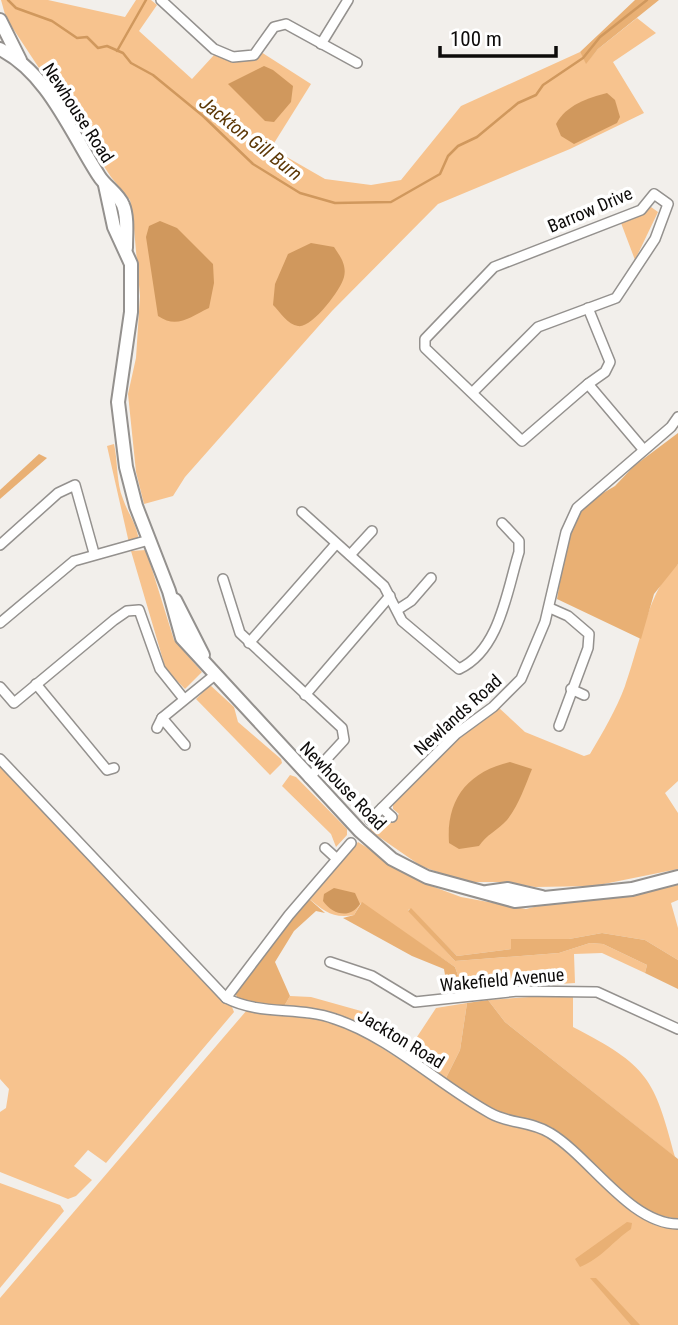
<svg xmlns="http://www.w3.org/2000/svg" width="678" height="1325" font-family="'Roboto Condensed',sans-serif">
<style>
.green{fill:#f7c38e}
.forest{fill:#e9b074}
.water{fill:#d0985d}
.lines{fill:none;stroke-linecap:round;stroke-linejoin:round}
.stream{stroke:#d0985d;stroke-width:2.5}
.street-casing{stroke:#94918e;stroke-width:12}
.secondary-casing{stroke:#94918e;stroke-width:16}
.street{stroke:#fff;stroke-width:9}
.secondary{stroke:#fff;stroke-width:12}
.labels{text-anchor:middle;stroke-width:7;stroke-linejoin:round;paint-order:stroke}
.street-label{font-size:18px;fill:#0d0b0a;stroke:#fff}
.water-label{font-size:19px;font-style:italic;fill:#5c3705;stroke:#fff}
</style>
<rect width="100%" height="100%" fill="#f2efeb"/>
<!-- green -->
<g class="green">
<path d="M1,0H48L125,17L136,0H151L157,5L139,31L192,79L214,55C232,63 245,66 261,52L311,84L271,148L325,179L371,185L401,180L461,106L580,52L586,63L598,49L637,18L656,33L613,62L644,113L570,149L438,204L332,311L185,477L173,496L144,504L136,472L128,394L136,358L140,296L133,217L130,200L111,177L6,18Z"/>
<path d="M651,207L658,212L635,260L621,223L642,215Z"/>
<path d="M114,444C118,461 116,482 123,499C129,516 135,520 139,540L129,543L107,446Z"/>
<path d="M146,550L174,640L202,672L185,689L166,670L131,551Z"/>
<path d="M678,564V781L665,793L678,813V869L594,886L535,887L505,882H465L421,866L369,830L381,818L389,824L399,814L393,809V803L451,743L498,707L525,732L584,756L590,754C603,732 616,710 625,686C637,654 651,582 678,564Z"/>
<path d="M210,685L234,707L238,722L281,759L282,763L270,775L196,699Z"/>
<path d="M0,764L219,997L232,1007L234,1012L106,1163L88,1150L74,1166L92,1180L76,1196L68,1199L0,1172V1112L6,1108L9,1089L0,1079Z"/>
<path d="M290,775L296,777L347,829V835L336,847L331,834L282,786Z"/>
<path d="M358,842L426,884L461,897L526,909L554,902L626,897L678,884V900L671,903L678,928V960L645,940L602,933L569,939H512L511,949L457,956L411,909L408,910L455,961L559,953L590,943L603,944L647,965L645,973L602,953L574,954L575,983L463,990L455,967L361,903L354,915C333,919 324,911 308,898Z"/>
<path d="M573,994V1027C648,1066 654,1077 675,1157L505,1022L488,1000Z"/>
<path d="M290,996L311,997L361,1011L413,1043L436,1008L467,1003L460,1050L445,1080C389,1043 353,1012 283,1008Z"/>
<path d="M247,1010L325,1020L360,1034L496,1121L543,1133L654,1225L678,1228V1325H0V1298Z"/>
<path d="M0,1183L60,1205L64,1211L0,1288Z"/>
</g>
<!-- forest -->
<g class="forest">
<path d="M635,0H659L598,49L586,64L580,52Z"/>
<path d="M678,433V564L654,594L641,639L557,599L568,533L586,503L615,486L634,466Z"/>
<path d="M39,454L47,458L0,499V490Z"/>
<path d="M308,898L325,913L316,911L294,931L275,962L290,996L283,1008L239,1001L235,993Z"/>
<path d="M362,902L455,967L463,990L448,993L444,969L412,956L343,918L354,915Z"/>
<path d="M411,908L457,956L511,949V939H569L602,933L645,940L678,960V989L645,973L647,965L603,944L590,943L559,953L455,961L408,911Z"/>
<path d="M488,1000L505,1022L678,1159V1219L648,1213L550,1127L495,1112L445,1080L460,1050L467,1003Z"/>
<path d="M627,1222L632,1223L631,1229C612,1242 602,1258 580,1267L575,1259Z"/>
<path d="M590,1278H596L640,1325H631Z"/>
</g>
<!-- water -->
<g class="water">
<path d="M264,66L273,70L293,86L291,102L274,122L265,121L228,84Z"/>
<path d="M607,93L615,100L620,117L617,123L574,144L561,136L556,124C566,105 588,98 607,93Z"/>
<path d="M160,221L177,228L213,264L214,283L209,308C190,317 177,329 158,316L146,237L149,226Z"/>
<path d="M311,243L334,247C340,256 347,265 344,277C341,290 311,329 298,326C288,325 280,312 273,305L275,284L288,254Z"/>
<path d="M510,762L532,769C525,786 519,805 507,820C498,830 486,835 479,846L459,849L449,843C446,799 468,772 510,762Z"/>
<path d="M334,888L355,893L360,904C350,919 333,915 323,901L324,894Z"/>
</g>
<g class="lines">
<!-- stream -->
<g class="stream">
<path d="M8,0L16,8L52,21L77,38L87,37L98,48L107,46L123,53L131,63L153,75L203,116L253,164L300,193L335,203L391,202L440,174L448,156L458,146L477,137L518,103L536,95L543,85L583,58L600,37L647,0"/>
<path d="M117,51L146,0"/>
</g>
<!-- street casing -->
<g class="street-casing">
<g id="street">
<path d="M161,0L214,49L233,57L254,55L274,27L286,24L357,63"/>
<path d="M321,44L348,0"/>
<path d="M588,384L605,372L610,362L588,308"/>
<path d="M472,393L538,327L616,298L655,239L668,204L654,194L641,210L494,267L425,339V348L522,441L588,384L643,449"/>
<path d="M302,512L384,586L402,621L459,669C500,650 507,590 519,552V541L502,523"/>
<path d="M0,545L58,493L75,485L94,553"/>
<path d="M350,555L372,531"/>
<path d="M223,579L240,633L342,728L344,740L309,778"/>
<path d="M550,608L568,616L589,634L588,648L559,726"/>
<path d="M397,610L411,601L431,578"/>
<path d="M0,623L74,561L149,540"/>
<path d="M249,643L336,544"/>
<path d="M36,684L107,770L114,768"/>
<path d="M0,687L14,703L114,620L127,611L139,610L160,669L184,699"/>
<path d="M571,689L584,695"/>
<path d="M305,695L390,596"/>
<path d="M162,718L185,745"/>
<path d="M157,728L162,718L216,674"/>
<path d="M0,759L226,998C261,1016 299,1006 335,1019C390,1037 439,1085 490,1113C509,1124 531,1121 550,1133C590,1157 630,1224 678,1224"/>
<path d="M382,808L392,817"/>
<path d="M370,820L456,734L493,707L521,679L545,622L566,532L577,508L671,427L678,417"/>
<path d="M325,848L337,859"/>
<path d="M330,962L372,976L415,1002L518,991L597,992L678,1029"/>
<path d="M226,998L289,915L351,843"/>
</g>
</g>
<!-- secondary casing -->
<g class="secondary-casing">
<g id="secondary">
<path d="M0,20L20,60"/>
<path d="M0,49C48,73 71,133 99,176C105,186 119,194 123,205C128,217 126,235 126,248"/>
<path d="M105,185L114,227L131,264V312L118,402L126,467L136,506L169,591L182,638L360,831L392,859L427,877L515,901L632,889L678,877"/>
<path d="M175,600L203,655"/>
<path d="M487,892L508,889L542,897"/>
</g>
</g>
<!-- street -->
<use href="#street" class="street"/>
<!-- secondary -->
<use href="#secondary" class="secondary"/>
</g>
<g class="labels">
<!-- street labels -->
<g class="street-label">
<text transform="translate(78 113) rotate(57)" y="6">Newhouse Road</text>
<text transform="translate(590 210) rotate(-23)" y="6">Barrow Drive</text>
<text transform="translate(458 715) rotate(-42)" y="6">Newlands Road</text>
<text transform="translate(343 786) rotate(46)" y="6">Newhouse Road</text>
<text transform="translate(502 980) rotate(-5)" y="6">Wakefield Avenue</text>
<text transform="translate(401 1039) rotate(31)" y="6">Jackton Road</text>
</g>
<!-- water labels -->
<g class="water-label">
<text transform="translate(251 138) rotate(38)" y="7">Jackton Gill Burn</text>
</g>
</g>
<!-- scale -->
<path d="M440 46v10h116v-10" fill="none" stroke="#0d0b0a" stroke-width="3.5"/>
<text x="450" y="46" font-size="21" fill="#0d0b0a" stroke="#ffffff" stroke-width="5" paint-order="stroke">100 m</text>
</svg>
